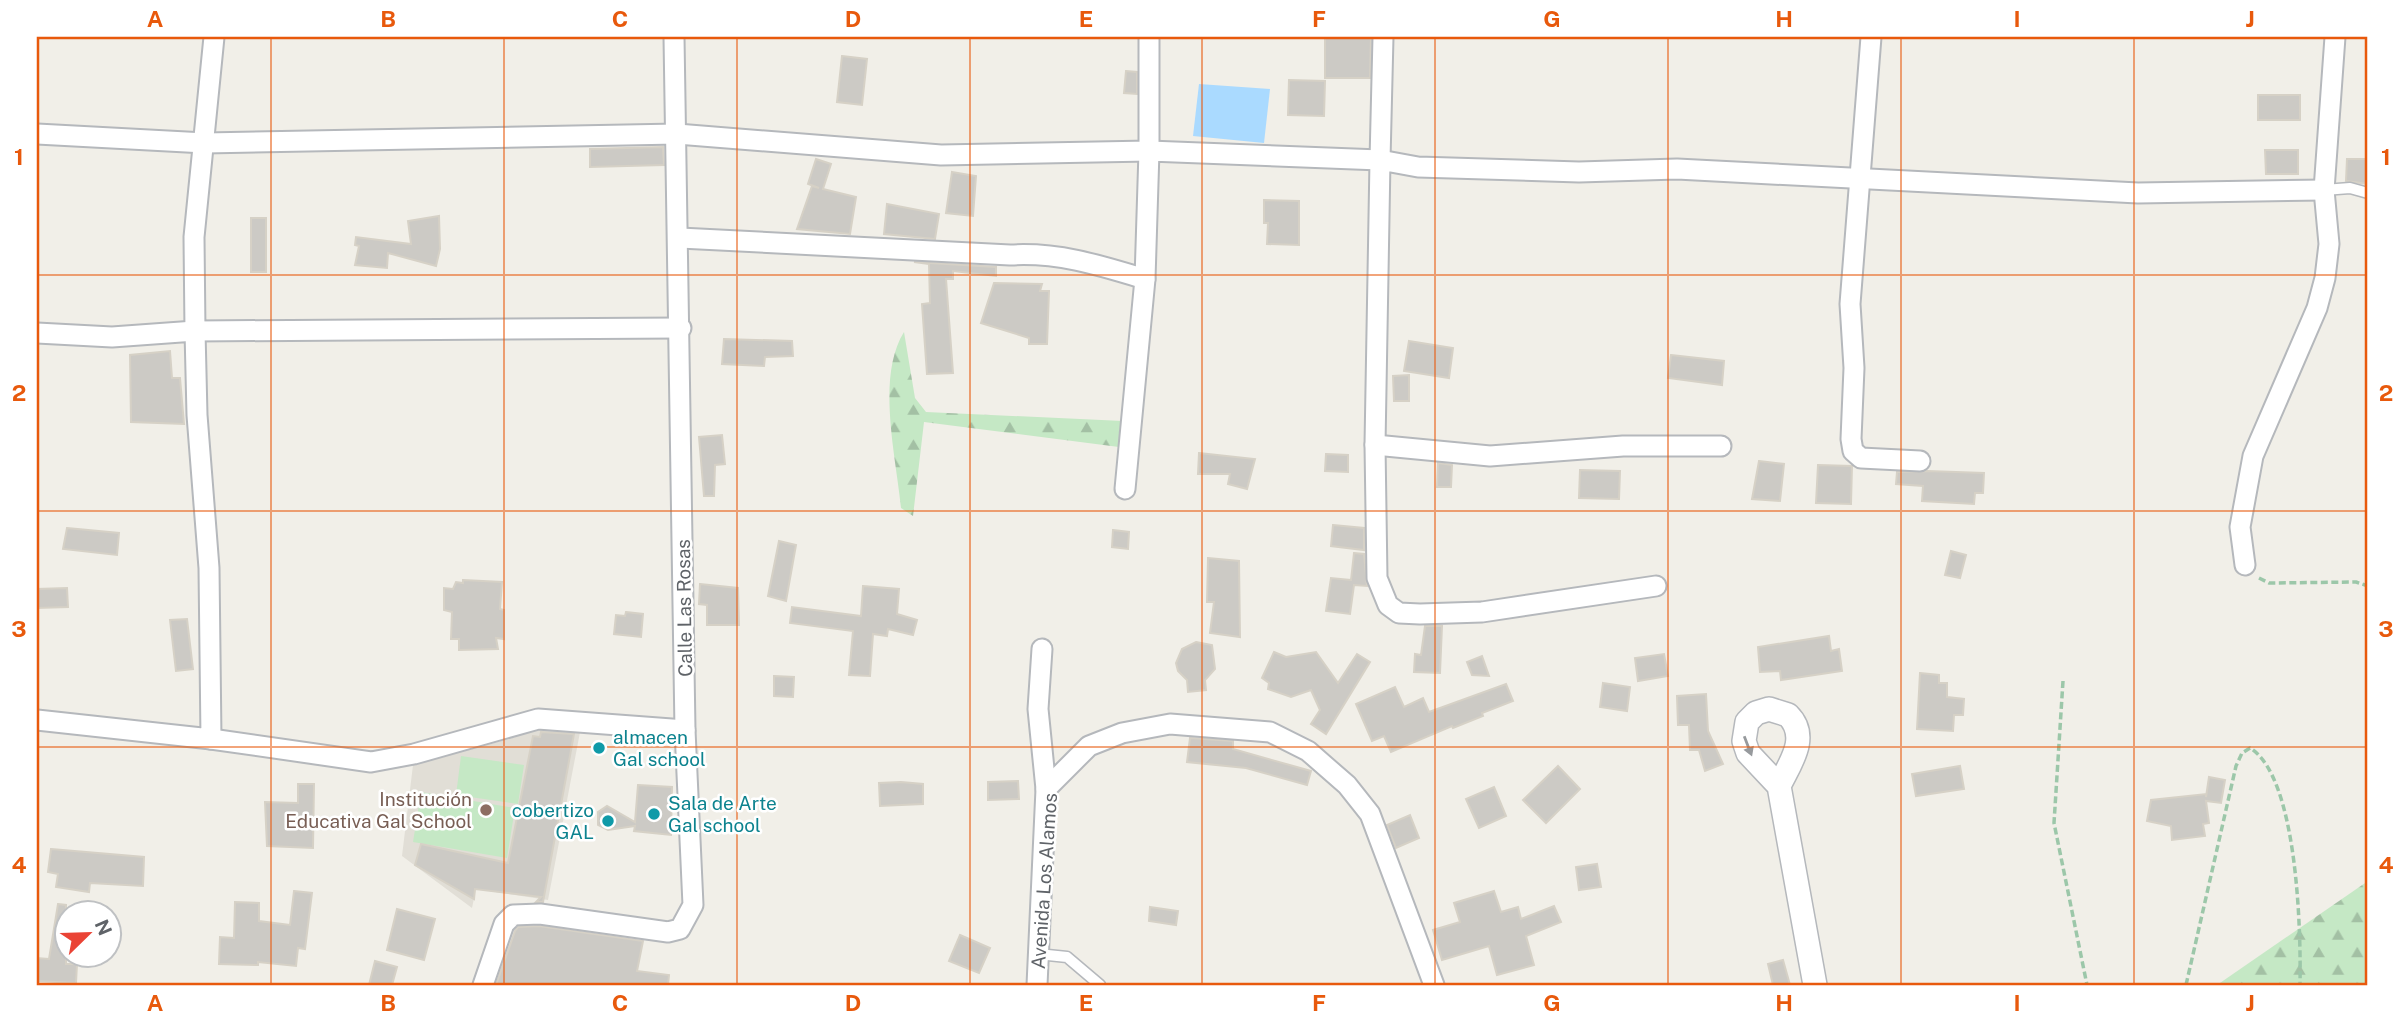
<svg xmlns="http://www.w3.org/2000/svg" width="2405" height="1022" font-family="'Public Sans',sans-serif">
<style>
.education{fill:#e1ded6}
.forest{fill:url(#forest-firs)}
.park{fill:#c5e8c5}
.water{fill:#aadaff}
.building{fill:#cccac5;stroke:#d6d1c6;stroke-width:2}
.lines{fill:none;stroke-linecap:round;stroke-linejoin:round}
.service-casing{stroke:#b5b8bc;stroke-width:13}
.minor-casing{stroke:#b5b8bc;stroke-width:23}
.tertiary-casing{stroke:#b5b8bc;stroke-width:26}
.path{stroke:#9cc7a9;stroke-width:3.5;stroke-dasharray:7 3.5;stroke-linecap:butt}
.service{stroke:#fff;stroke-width:10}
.minor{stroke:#fff;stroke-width:19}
.tertiary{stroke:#fff;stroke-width:23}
.oneway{fill:#979a9d}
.grid{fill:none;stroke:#e8590c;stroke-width:2;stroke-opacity:0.55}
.culture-dot{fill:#0f9aa8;stroke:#fff;stroke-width:2.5}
.education-dot{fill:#8d6e63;stroke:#fff;stroke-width:2.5}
.labels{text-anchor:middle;stroke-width:5;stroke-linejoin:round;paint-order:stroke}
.street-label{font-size:19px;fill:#5f6368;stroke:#fff}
.culture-label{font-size:19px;fill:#0d838f;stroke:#fff;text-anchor:start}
.education-label{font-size:19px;fill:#785e54;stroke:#fff;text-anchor:end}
.neatline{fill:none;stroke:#e8590c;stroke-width:2.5}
.grid-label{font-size:23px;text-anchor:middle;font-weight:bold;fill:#e8590c}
</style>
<defs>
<pattern id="forest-firs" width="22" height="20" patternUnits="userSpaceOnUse" patternTransform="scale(1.75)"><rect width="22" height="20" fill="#c5e8c5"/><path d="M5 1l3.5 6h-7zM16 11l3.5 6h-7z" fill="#a3c0a4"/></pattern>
</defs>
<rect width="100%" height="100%" fill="#f1efe8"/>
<!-- education -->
<path class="education" d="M544,721L581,727L548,900L476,889L472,908L402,856L413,765L516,737Z"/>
<!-- forest -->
<g class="forest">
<path d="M904,332L915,398L926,412L1123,421L1119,447L924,422L913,516L901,508C896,456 876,377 904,332Z"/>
<path d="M2368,881V985H2217Z"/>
</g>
<!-- park -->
<g class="park">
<path d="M461,756L524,765L518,804L456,795Z"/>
<path d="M421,792L515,808L507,858L413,842Z"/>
</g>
<!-- water -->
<path class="water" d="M1199,84L1270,89L1264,143L1193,136Z"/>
<!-- building -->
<g class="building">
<path d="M1325,37H1371L1370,78H1325Z"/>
<path d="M842,56L867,59L862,105L837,102Z"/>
<path d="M1126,71L1137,72V94L1124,93Z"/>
<path d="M1289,80L1325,81L1324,116L1288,115Z"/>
<rect x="2258" y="95" width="42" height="25"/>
<path d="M663,147L664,165L590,167V149Z"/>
<path d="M2265,150H2298V174H2266Z"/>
<path d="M816,159L831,164L823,189L856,197L850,234L797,229L812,186L819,188L808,184Z"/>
<path d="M2347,159H2366L2368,184L2346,181Z"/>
<path d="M952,172L976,176L973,216L946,213Z"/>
<path d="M1264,200L1299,201V245L1267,244L1268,223H1264Z"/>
<path d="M887,204L939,214L935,239L884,234Z"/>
<path d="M439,216L440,249L436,266L388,253L387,268L355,265L359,246L355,245L356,237L411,244L408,221Z"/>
<rect x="251" y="218" width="15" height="54"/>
<path d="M914,262L996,267V276L953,271V279H946L953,373L927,374L922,304L930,303L929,264Z"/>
<path d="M994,283L1042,284L1040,291H1049L1047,344H1029V338L981,323Z"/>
<path d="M724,339L792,341L793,356L765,357L764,366L722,364Z"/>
<path d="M1409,341L1453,348L1449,378L1404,371Z"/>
<path d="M170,351L172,378H180L184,424L131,422L130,355Z"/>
<path d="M1671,355L1724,361L1722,385L1668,378Z"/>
<path d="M1409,375V401H1394L1393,376Z"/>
<path d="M722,435L725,464L715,465L714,496H704L699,437Z"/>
<path d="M1199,453L1255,459L1247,489L1228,484L1230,474H1198Z"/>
<path d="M1326,454L1348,455V472L1325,471Z"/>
<path d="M1759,461L1784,464L1780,501L1752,499Z"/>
<path d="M1438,463L1452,465L1451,487H1437Z"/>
<path d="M1818,465L1852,466L1851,504L1816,503Z"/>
<path d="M1580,470L1620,471L1619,499L1579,498Z"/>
<path d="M1927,471L1984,473L1983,493H1975L1974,504L1922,501L1923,486L1896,484L1897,472Z"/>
<path d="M1333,525L1364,528V550L1331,546Z"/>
<path d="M67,528L119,533L117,555L63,549Z"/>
<path d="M1113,530L1129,532L1128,549L1112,547Z"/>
<path d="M779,541L796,545L786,601L768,596Z"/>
<path d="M1951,551L1966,555L1960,578L1945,575Z"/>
<path d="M1354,553L1364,554L1367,586L1354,585L1350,614L1326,611L1331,578L1351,580Z"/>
<path d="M1208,558L1239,561L1240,637L1210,633L1214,602H1207Z"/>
<path d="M463,580L502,582L500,609L504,610V639L496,638L498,649L459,650V639H451L452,612L444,610V588L453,589L456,582L463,583Z"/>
<path d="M700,584L738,588L739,625H707V605L699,604Z"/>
<path d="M863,586L899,589L897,614L917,620L913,635L888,629L887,636L873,634L870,676L849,675L853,631L790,623L792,607L861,616Z"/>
<path d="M67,588L68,607L37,608V589Z"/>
<path d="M626,612L643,614L641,637L614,634L616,615L625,616Z"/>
<path d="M187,619L193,669L176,671L170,620Z"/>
<path d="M1425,626H1442L1440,673L1414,672L1415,654L1421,655Z"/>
<path d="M1829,636L1831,651L1839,649L1842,671L1781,680L1780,671L1760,672L1758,647Z"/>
<path d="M1196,642L1212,645L1215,669L1205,680L1206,690L1188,692L1187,680L1178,671L1176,663L1182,649Z"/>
<path d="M1274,652L1286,657L1316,652L1338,683L1357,654L1370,662L1326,734L1311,724L1320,710L1311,690L1291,697L1268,689L1269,683L1262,678Z"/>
<path d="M1664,654L1668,676L1638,681L1635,658Z"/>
<path d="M1482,656L1489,676L1472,675L1467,662Z"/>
<path d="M1920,673L1939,675V683H1947V697L1964,699L1963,715H1954L1953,731L1917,729Z"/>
<path d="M774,676L794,677L793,697L774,696Z"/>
<path d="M1603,683L1630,687L1627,711L1600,707Z"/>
<path d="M1506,684L1513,701L1482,713L1483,716L1453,728L1452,726L1391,752L1384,736L1372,741L1356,704L1395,687L1404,707L1423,698L1429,712Z"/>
<path d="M1706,694L1708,731L1723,764L1705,771L1699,750H1690L1689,725H1678L1677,696Z"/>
<path d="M541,732L574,734L543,902H536L541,897L475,889L474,899L415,865L421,844L508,863L533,736L540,737Z"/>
<path d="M1190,738L1233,741V749L1311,771L1307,785L1246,768L1187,762Z"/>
<path d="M1558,766L1580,789L1546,823L1523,800Z"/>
<path d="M1960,766L1964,789L1916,796L1912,774Z"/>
<path d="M2209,777L2225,780L2221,803L2206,801L2209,823L2203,824L2205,836L2172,840L2171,826L2147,821L2151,800L2206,794V797Z"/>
<path d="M1018,781L1019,799L988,800V782Z"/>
<path d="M901,782L923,784V804L880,806L879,783Z"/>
<path d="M298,784H314L313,848L267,846L265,802L298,803Z"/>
<path d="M638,785L672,787L671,835L634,831L635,826L608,830L598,825V812L607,806L635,822Z"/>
<path d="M1494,787L1506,816L1479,828L1466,799Z"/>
<path d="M1410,815L1419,838L1396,848L1387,825Z"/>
<path d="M51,849L144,857L143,886L90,883L89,892L56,887L58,874L48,872Z"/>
<path d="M1597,864L1601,887L1579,890L1576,867Z"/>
<path d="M294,891L312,893L305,949L298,948L296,966L258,962V965L219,964L220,937L234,938L235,902L259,903V921L290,925Z"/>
<path d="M1494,891L1501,912L1518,907L1521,919L1554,906L1561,922L1526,936L1534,965L1497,975L1489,946L1442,960L1433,930L1460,922L1454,903Z"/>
<path d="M58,904L66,905V964H77L76,983L37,981V958L49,959Z"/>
<path d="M1150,907L1178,911L1176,925L1149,921Z"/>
<path d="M397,909L435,919L424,960L387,950Z"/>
<path d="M539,926L643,941L637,971L669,975L668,985H496L515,931L518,927Z"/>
<path d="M960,935L990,948L979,973L949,961Z"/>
<path d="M1783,960L1790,985H1773L1768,964Z"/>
<path d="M375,961L397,967L392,985H369Z"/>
</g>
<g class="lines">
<!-- service casing -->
<g class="service-casing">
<g id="service">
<path d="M2324,190L2350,188L2368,193"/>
<path d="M1038,954L1067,957L1100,985"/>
</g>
</g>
<!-- minor casing -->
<g class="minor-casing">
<g id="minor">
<path d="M214,37L194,237L195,331L681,328"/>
<path d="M1871,37L1850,304L1854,368L1851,439L1853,451L1861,458L1920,461"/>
<path d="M37,134L205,143L677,134L941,155L1149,151V37"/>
<path d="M680,238L1010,255C1058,252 1099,265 1145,279L1149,151L1380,160L1383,37"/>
<path d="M37,333L112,337L195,331L197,415L209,568L211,739L37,720"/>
<path d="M1375,445L1490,456L1623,446H1721"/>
<path d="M1125,489L1145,279"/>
<path d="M2245,565L2240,527L2253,456L2317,308L2325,278L2329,244L2324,190L2335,37"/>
<path d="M1656,586L1482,612L1420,614L1399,613L1388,605L1377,578L1375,445L1380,160L1418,167L1579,172L1677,169L2138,193L2324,190"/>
<path d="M1042,649L1038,709L1046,789"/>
<path d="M211,739L371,762L414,754L538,719L685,730"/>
<path d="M483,985L504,924L513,915L540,914L668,932L680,929L693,905L685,730L674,37"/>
<path d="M1037,985L1046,789L1089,746L1122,733L1170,724L1270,732L1308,751L1347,785L1370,814L1434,985"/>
</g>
</g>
<!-- tertiary casing -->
<g class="tertiary-casing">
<path id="tertiary" d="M1779,786C1790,763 1810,737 1788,715L1769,709L1756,713L1747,722L1744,741L1748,753L1779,786L1815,985"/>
</g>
<!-- path -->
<g class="path">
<path d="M2259,578L2269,583L2356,582L2368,586"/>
<path d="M2063,681L2054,823L2087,985"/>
<path d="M2186,985L2236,766L2242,753L2250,748C2298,777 2301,933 2300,985"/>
</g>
<!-- service -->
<use href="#service" class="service"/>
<!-- minor -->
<use href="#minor" class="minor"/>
<!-- tertiary -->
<use href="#tertiary" class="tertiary"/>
</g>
<!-- one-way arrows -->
<defs><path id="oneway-solid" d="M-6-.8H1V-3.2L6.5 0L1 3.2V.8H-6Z" transform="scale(1.75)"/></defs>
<use class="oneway" href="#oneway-solid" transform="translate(1748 746) rotate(69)"/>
<!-- grid -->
<path class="grid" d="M271,37V985M504,37V985M737,37V985M970,37V985M1202,37V985M1435,37V985M1668,37V985M1901,37V985M2134,37V985M37,275H2368M37,511H2368M37,747H2368"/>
<!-- markers -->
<g class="culture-dot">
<circle cx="599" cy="748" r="7"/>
<circle cx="654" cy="814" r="7"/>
<circle cx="608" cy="821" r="7"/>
</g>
<circle class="education-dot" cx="486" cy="810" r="7"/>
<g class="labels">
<!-- street labels -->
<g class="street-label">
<text transform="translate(684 608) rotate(-91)" y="7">Calle Las Rosas</text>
<text transform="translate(1044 881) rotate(-86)" y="7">Avenida Los Alamos</text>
</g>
<!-- culture labels -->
<g class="culture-label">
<text x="613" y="744">almacen<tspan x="613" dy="22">Gal school</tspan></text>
<text x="668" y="810">Sala de Arte<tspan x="668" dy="22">Gal school</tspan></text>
<text x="594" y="817" text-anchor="end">cobertizo<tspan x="594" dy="22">GAL</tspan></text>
</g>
<!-- education labels -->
<g class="education-label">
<text x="472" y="806">Institución<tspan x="472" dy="22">Educativa Gal School</tspan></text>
</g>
</g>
<!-- border -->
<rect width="2405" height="1022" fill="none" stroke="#ffffff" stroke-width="77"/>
<!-- north arrow -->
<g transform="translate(88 934) rotate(67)"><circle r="33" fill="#ffffff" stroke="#bfc1c3" stroke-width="2"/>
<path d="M0-5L12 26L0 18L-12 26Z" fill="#ea4335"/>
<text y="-10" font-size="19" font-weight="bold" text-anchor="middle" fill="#5f6368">N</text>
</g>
<rect x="38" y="38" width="2328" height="946" class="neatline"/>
<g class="grid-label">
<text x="155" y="27">A</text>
<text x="388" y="27">B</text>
<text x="620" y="27">C</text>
<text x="853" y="27">D</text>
<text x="1086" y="27">E</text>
<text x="1319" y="27">F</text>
<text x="1552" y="27">G</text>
<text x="1784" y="27">H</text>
<text x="2017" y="27">I</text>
<text x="2250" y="27">J</text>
<text x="19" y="165">1</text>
<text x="2386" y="165">1</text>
<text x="19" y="401">2</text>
<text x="2386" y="401">2</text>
<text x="19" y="637">3</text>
<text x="2386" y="637">3</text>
<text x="19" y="873">4</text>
<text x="2386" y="873">4</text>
<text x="155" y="1011">A</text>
<text x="388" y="1011">B</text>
<text x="620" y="1011">C</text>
<text x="853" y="1011">D</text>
<text x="1086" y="1011">E</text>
<text x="1319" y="1011">F</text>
<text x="1552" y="1011">G</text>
<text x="1784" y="1011">H</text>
<text x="2017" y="1011">I</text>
<text x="2250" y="1011">J</text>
</g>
</svg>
